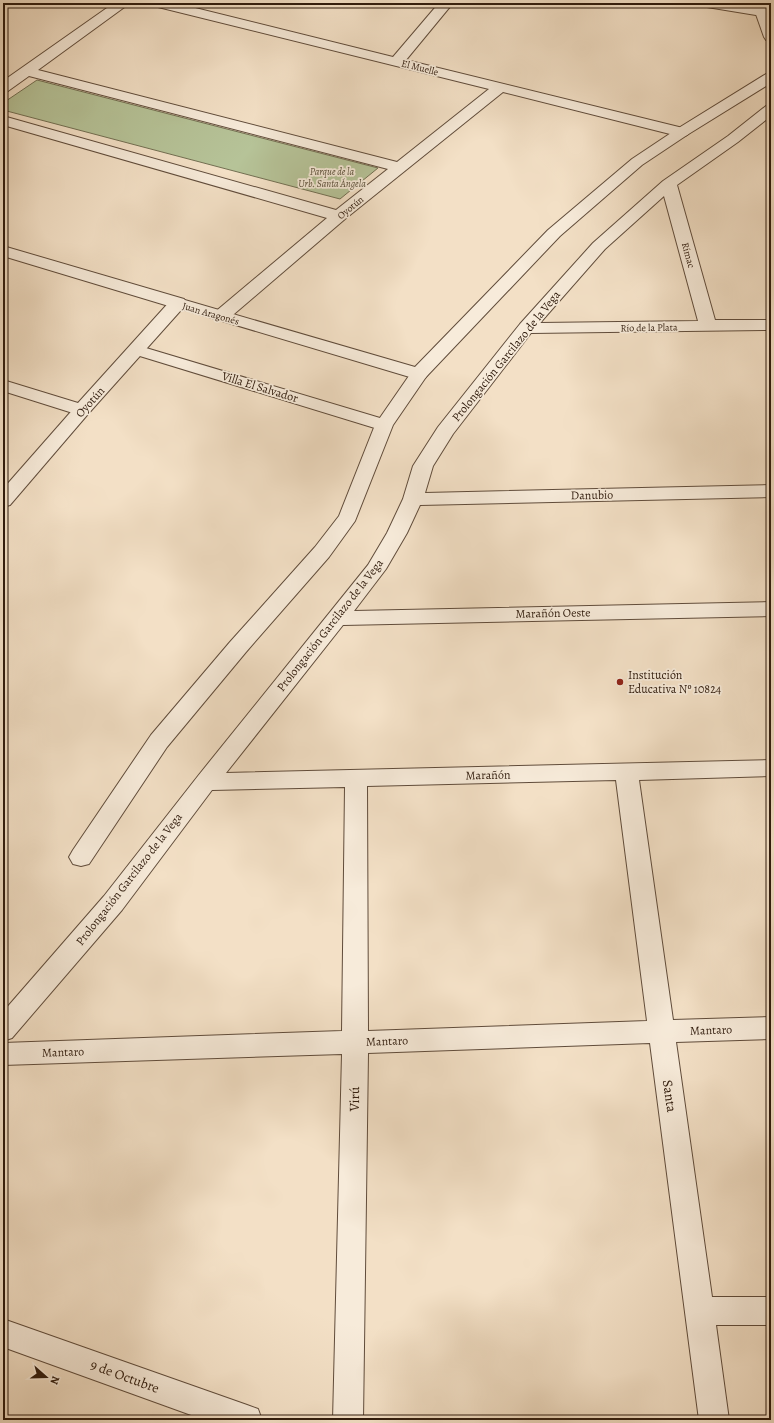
<svg xmlns="http://www.w3.org/2000/svg" width="774" height="1423" font-family="Alegreya,serif">
<style>
.green{fill:#b6c398;stroke:#726f52}
.lines{fill:none;stroke-linecap:round;stroke-linejoin:round}
.service-casing{stroke:#604c3b;stroke-width:2}
.minor-casing{stroke:#604c3b;stroke-width:2}
.tertiary-casing{stroke:#604c3b;stroke-width:2}
.service{fill:#f7ebda;fill-rule:evenodd}
.minor{fill:#f7ebda;fill-rule:evenodd}
.tertiary{fill:#f7ebda;fill-rule:evenodd}
.poi-dot{fill:#8f2418;stroke:#f7ebda;stroke-width:1.5}
.labels{text-anchor:middle;stroke-width:3.5;stroke-linejoin:round;paint-order:stroke}
.far-street-label{font-size:10px;fill:#2f1b0d;stroke:#f7ebda}
.far-park-label{font-size:10px;font-style:italic;fill:#584d37;stroke:#f7ebda}
.street-label{font-size:12px;fill:#2f1b0d;stroke:#f7ebda}
.poi-label{font-size:12px;fill:#2f1b0d;stroke:#f7ebda;text-anchor:start}
.near-street-label{font-size:14px;fill:#2f1b0d;stroke:#f7ebda}
</style>
<rect width="100%" height="100%" fill="#f3e0c6"/>
<filter id="stains"><feTurbulence type="fractalNoise" baseFrequency=".005" numOctaves="4"/><feColorMatrix values="0 0 0 0 .2 0 0 0 0 .09 0 0 0 0 .02 0 0 0 .5 -.17"/></filter>
<radialGradient id="worn" r=".72"><stop offset=".6" stop-color="#630" stop-opacity="0"/><stop offset="1" stop-color="#630" stop-opacity=".3"/></radialGradient>
<!-- green -->
<path class="green" d="M37,80L378,168L340,199L3,110V103Z"/>
<g class="lines">
<!-- service casing -->
<g class="service-casing">
<path id="service" d="M136,345L390,421L392,425L390,429L384,430L378,429L130,353L128,350L130,347Z"/>
</g>
<!-- minor casing -->
<g class="minor-casing">
<g id="minor">
<path d="M114,3H130L38,70L397,162L489,89L154,6L152,3H175L393,57L439,3H453L406,60L687,129L690,132L687,135L682,137L503,92L345,219L227,320L221,321L215,320L212,316L215,312L327,218L3,125V116L336,210L388,169L29,76L8,91L3,92V81Z"/>
<path d="M700,3H732L762,8L767,9L769,12L767,15L762,16L707,7L702,6Z"/>
<path d="M771,105V116L738,142L677,185L715,320H771V330L531,333L453,434L433,466L425,493L771,485V497L420,505L407,533L386,569L354,611L771,602V616L343,625L226,773L771,760V776L639,780L673,1020L771,1017V1039L676,1042L712,1297H771V1325H716L729,1420H699L650,1043L368,1053L363,1420H333L342,1054L3,1065V1043L342,1031L345,787L212,790L122,910L12,1038L3,1041V1012L104,896L198,776L368,565L387,533L403,499L413,466L438,427L520,324L593,243L663,181L728,136L766,106ZM664,196L698,321L540,323L605,249ZM616,780L647,1021L368,1031L367,786Z"/>
<path d="M3,246L184,299L187,303L184,307L178,308L172,307L3,256Z"/>
<path d="M419,369L425,370L428,374L393,425L355,521L329,557L246,652L167,747L89,864L81,866L73,864L69,857L73,850L151,735L230,642L315,547L339,516L375,425L413,370Z"/>
<path d="M82,404L88,406L91,410L88,414L10,505L3,507V489L76,406Z"/>
<path d="M3,1319L247,1405L258,1409L262,1420H205L3,1347Z"/>
</g>
</g>
<!-- tertiary casing -->
<g class="tertiary-casing">
<g id="tertiary">
<path d="M752,3H766L771,18V41L766,40L764,37Z"/>
<path d="M771,73V83L687,135L642,165L560,236L425,378L419,379L413,378L182,309L88,414L82,416L76,414L3,391V380L78,403L172,299L178,298L415,367L548,230L632,159L677,129L766,74Z"/>
</g>
</g>
<!-- service -->
<use href="#service" class="service"/>
<!-- minor -->
<use href="#minor" class="minor"/>
<!-- tertiary -->
<use href="#tertiary" class="tertiary"/>
</g>
<!-- markers -->
<circle class="poi-dot" cx="620" cy="682" r="4"/>
<g class="labels">
<!-- far-street labels -->
<g class="far-street-label">
<text transform="translate(420 67) rotate(14)" y="4">El Muelle</text>
<text transform="translate(350 207) rotate(-39)" y="4">Oyotún</text>
<text transform="translate(689 255) rotate(75)" y="4">Rímac</text>
<text transform="translate(211 313) rotate(16)" y="4">Juan Aragonés</text>
<text transform="translate(649 327) rotate(-1)" y="4">Río de la Plata</text>
</g>
<!-- far-park labels -->
<g class="far-park-label">
<text x="332" y="175">Parque de la<tspan x="332" dy="12">Urb. Santa Ángela</tspan></text>
</g>
<!-- street labels -->
<g class="street-label">
<text transform="translate(506 356) rotate(-51)" y="4">Prolongación Garcilazo de la Vega</text>
<text transform="translate(260 387) rotate(17)" y="4">Villa El Salvador</text>
<text transform="translate(90 402) rotate(-48)" y="4">Oyotún</text>
<text transform="translate(592 495) rotate(-1)" y="4">Danubio</text>
<text transform="translate(553 613) rotate(-1)" y="4">Marañón Oeste</text>
<text transform="translate(330 625) rotate(-52)" y="4">Prolongación Garcilazo de la Vega</text>
<text transform="translate(488 775) rotate(-1)" y="4">Marañón</text>
<text transform="translate(129 879) rotate(-52)" y="4">Prolongación Garcilazo de la Vega</text>
<text transform="translate(711 1030) rotate(-2)" y="4">Mantaro</text>
<text transform="translate(387 1041) rotate(-2)" y="4">Mantaro</text>
<text transform="translate(63 1052) rotate(-2)" y="4">Mantaro</text>
</g>
<!-- poi labels -->
<g class="poi-label">
<text x="628" y="679">Institución<tspan x="628" dy="14">Educativa Nº 10824</tspan></text>
</g>
<!-- near-street labels -->
<g class="near-street-label">
<text transform="translate(670 1096) rotate(82)" y="5">Santa</text>
<text transform="translate(354 1099) rotate(-89)" y="5">Virú</text>
<text transform="translate(125 1376) rotate(20)" y="5">9 de Octubre</text>
</g>
</g>
<!-- margin -->
<rect width="774" height="1423" fill="none" stroke="#f3e0c6" stroke-width="16"/>
<rect x="4" y="4" width="766" height="1415" fill="none" stroke="#2f1b0d" stroke-width="2"/>
<rect x="8" y="8" width="758" height="1407" fill="none" stroke="#2f1b0d"/>
<!-- north arrow -->
<g transform="translate(46 1377) rotate(110)" stroke="#f7ebda" stroke-width="3" paint-order="stroke">
<path d="M0-3L7 15L0 10L-7 15Z" fill="#2f1b0d"/>
<text y="-6" font-size="11" font-weight="bold" text-anchor="middle" fill="#2f1b0d">N</text>
</g>
<rect width="100%" height="100%" filter="url(#stains)"/>
<rect width="100%" height="100%" fill="url(#worn)"/>
</svg>
